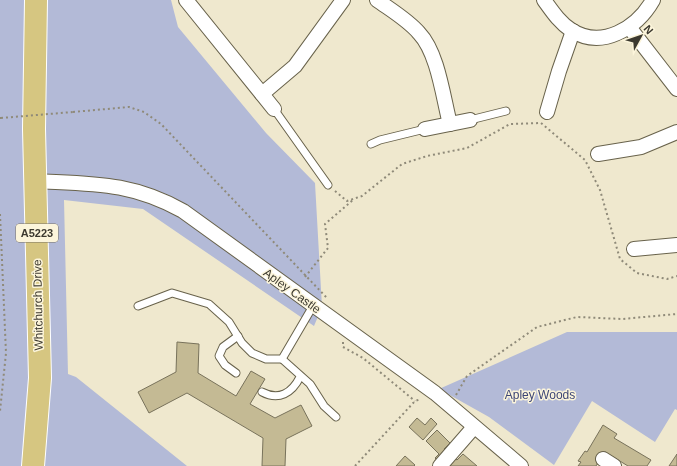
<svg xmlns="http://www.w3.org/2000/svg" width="677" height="466" font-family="Arial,sans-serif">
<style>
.green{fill:#b3bad7}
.building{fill:#c4ba94;stroke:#78725b}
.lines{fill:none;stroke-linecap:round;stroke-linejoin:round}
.service-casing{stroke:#68624b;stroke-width:9}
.minor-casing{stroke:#68624b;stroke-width:16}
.primary-casing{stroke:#fff;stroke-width:24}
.path{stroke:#8f8a79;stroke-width:2;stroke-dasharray:2 3;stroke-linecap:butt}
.service{stroke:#fff;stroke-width:7}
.minor{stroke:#fff;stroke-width:14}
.primary{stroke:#d6c681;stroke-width:22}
.path-bridge{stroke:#8f8a79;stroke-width:2;stroke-dasharray:2 3;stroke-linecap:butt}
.labels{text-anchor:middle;stroke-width:3;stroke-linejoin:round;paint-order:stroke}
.shield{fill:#fcf5db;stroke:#767163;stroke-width:1}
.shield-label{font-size:11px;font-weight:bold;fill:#3c392f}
.street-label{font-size:12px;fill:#3c392f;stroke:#fcf5db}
.park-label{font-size:12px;fill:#3d4677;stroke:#fcf5db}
</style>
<rect width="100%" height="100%" fill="#efe8ce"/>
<!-- green -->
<g class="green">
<path d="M0,0H171L178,27L266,133L315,183L322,307L314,326L143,209L64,200L68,374L76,377L187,466H0Z"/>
<path d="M567,332H677V410L675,409L655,442L592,401L554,465L489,417L439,389Z"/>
</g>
<!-- building -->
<g class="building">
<path d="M177,342L199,344L198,373L236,396L251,371L265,379L250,404L275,418L301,405L312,426L286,439L285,466H262L263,438L187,393L149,413L138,392L176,372Z"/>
<path d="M417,418L425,425L431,418L437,424L423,440L409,427Z"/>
<path d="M603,425L617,434L614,438L651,460L647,466H628L605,452L596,466H578L581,462L578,461L585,451L587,452Z"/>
<path d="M437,430L450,443L444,449L447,452L438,461L435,458L439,454L426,441Z"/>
<path d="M463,454L477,466H445L453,457L457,460Z"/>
<path d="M677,454V466H669Z"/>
<path d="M405,456L415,465L414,466H396Z"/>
</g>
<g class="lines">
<!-- service casing -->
<g class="service-casing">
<g id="service">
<path d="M274,109L328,185"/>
<path d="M470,120L506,111"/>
<path d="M371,144L380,140L425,129"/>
<path d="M138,306L172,293L209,304L229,322L242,343L252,353L266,359H282L313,306"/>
<path d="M282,359L310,384L324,406L336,417"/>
<path d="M236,373L225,365L219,356L223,347L238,336"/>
<path d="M262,392C279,401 292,393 300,377"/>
</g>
</g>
<!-- minor casing -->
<g class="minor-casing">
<g id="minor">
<path d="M186,0L274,109"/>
<path d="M377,0C391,10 408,20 419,33C438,53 443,97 450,124"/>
<path d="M544,0C552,11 559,22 571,30C602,50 637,28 653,0"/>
<path d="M629,27L677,89"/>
<path d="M262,94L295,66L343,0"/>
<path d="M547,112L559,71L573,31"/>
<path d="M425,129L470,120"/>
<path d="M598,154L641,147L677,132"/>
<path d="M36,181C93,184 131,182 183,211L435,393L521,466"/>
<path d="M634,249L677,245"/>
<path d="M603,459L614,466"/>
<path d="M440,466L474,427"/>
</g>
</g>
<!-- primary casing -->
<g class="primary-casing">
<path id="primary" d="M33,466L40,378L34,129L36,0"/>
</g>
<!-- path -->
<g class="path">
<path d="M73,112L129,107L144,112L161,124L327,298"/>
<path d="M0,118H1"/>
<path d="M335,191L347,201L362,196L402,164L427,156L467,148L510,124L541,123L585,160L600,190L620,259L637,273L667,279L677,276"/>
<path d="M0,214L6,353L0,411"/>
<path d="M305,277L328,248L325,224L354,199"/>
<path d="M343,342V347L363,358L415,401"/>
<path d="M456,395L467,376L537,327L577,317L622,319L677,314"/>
<path d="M355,466L415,401L421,399"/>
</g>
<!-- service -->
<use href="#service" class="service"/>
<!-- minor -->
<use href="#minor" class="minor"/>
<!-- primary -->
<use href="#primary" class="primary"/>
<!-- path-bridge -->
<path class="path-bridge" d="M1,118L73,112"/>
</g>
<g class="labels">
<!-- shield labels -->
<rect class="shield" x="16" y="224" width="42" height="18" rx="3"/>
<g class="shield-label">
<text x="37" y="237">A5223</text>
</g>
<!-- street labels -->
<g class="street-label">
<text transform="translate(292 291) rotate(36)" y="4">Apley Castle</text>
<text transform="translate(38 305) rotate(-91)" y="4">Whitchurch Drive</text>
</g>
<!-- park labels -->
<g class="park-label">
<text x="540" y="399">Apley Woods</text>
</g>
</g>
<!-- north arrow -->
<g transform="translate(641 36) rotate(50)" stroke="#fcf5db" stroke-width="3" paint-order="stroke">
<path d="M0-3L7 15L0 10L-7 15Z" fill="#3c392f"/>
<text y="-6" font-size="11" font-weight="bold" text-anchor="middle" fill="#3c392f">N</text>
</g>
</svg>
